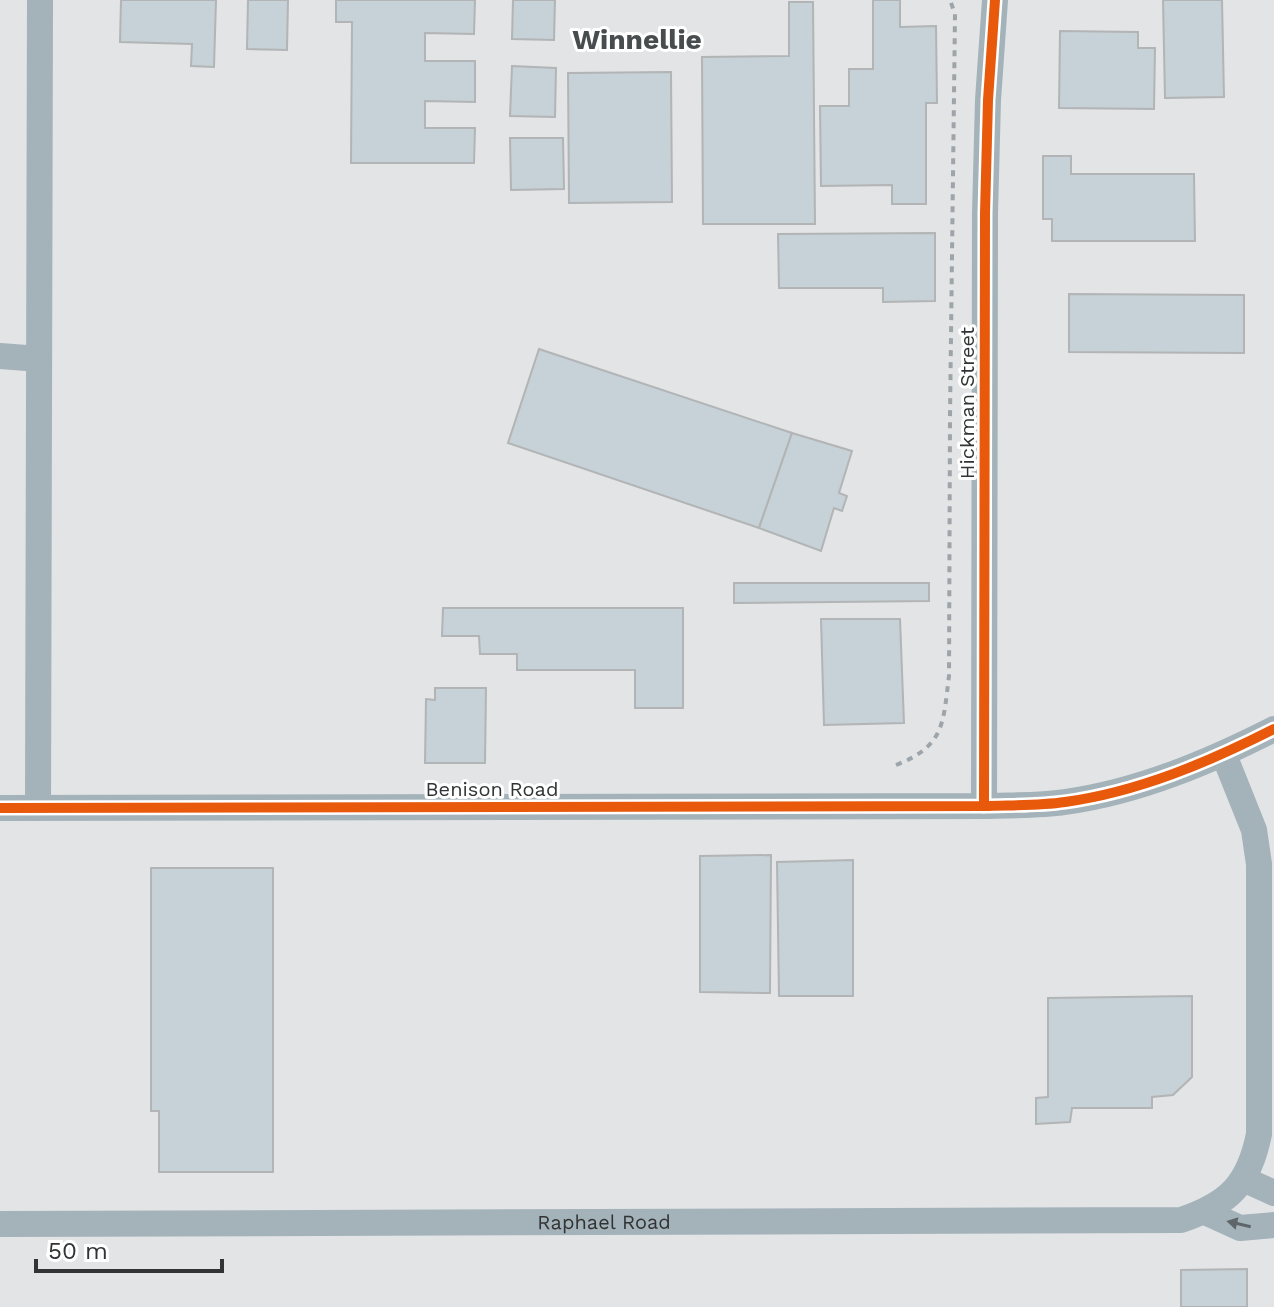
<svg xmlns="http://www.w3.org/2000/svg" width="1274" height="1307" font-family="'Work Sans',sans-serif">
<style>
.building{fill:#c6d2d7;stroke:#b2b4b5;stroke-width:2}
.lines{fill:none;stroke-linecap:round;stroke-linejoin:round}
.path{stroke:#9da5aa;stroke-width:4;stroke-dasharray:6 6;stroke-linecap:butt}
.street{stroke:#a4b2b9;stroke-width:26}
.cycleway-casing{stroke:#fff;stroke-width:15}
.cycleway{stroke:#e8590c;stroke-width:10}
.oneway{fill:#5f6669}
.labels{text-anchor:middle;stroke-width:6;stroke-linejoin:round;paint-order:stroke}
.street-label{font-size:20px;fill:#313334;stroke:#fff}
.district-label{font-size:28px;font-weight:bold;fill:#474c4e;stroke:#fff}
</style>
<rect width="100%" height="100%" fill="#e2e4e6"/>
<!-- building -->
<g class="building">
<path d="M121,0H216L214,67L191,66L192,44L120,42Z"/>
<path d="M248,0H288L287,50L247,49Z"/>
<path d="M336,0H475L474,34L425,33V61H475V102L425,101V128H475L474,163H351L352,22H336Z"/>
<path d="M513,0H555L554,40L512,39Z"/>
<path d="M873,0H900V27L936,26L937,103H926V204H892V185L821,186L820,106H849V69H873Z"/>
<path d="M1163,0H1222L1224,97L1165,98Z"/>
<path d="M789,2H813L815,224H703L702,57L789,56Z"/>
<path d="M1060,31L1138,32V48H1155L1154,109L1059,108Z"/>
<path d="M512,66L556,68L555,117L510,116Z"/>
<path d="M671,72L672,202L569,203L568,73Z"/>
<path d="M510,138H563L564,189L511,190Z"/>
<path d="M1043,156H1071V174H1194L1195,241H1052V219H1043Z"/>
<path d="M935,233V301L883,302V288H779L778,234Z"/>
<path d="M1069,294L1244,295V353L1069,352Z"/>
<path d="M539,349L792,433L759,528L508,443Z"/>
<path d="M792,433L852,451L839,493L847,496L842,511L834,508L821,551L759,528Z"/>
<path d="M734,583H929V601L734,603Z"/>
<path d="M443,608H683V708H635V670H517V654H480L479,636H442Z"/>
<path d="M821,619H900L904,723L824,725Z"/>
<path d="M435,688H486L485,763H425L426,699L435,700Z"/>
<path d="M771,855L770,993L700,992V856Z"/>
<path d="M853,860V996H779L777,862Z"/>
<path d="M151,868H273V1172H159V1111H151Z"/>
<path d="M1192,996V1077L1173,1095L1152,1097V1108H1072L1070,1122L1036,1124V1098L1048,1097V998Z"/>
<path d="M1247,1269V1307H1181V1270Z"/>
</g>
<g class="lines">
<!-- path -->
<path class="path" d="M896,765C945,746 943,723 949,676L950,417L955,14L950,0"/>
<!-- street -->
<g class="street">
<path d="M0,356L39,359"/>
<path d="M984,806L985,213L988,100L995,0"/>
<path d="M0,808L984,806C1011,805 1038,806 1065,802C1138,792 1209,762 1274,729"/>
<path d="M38,808L40,0"/>
<path d="M1243,1179L1274,1193"/>
<path d="M1205,1212L1240,1228L1274,1225"/>
<path id="s1" d="M0,1224L1181,1220C1229,1204 1249,1184 1259,1134V864L1254,830L1224,755"/>
</g>
<!-- cycleway casing -->
<g class="cycleway-casing">
<g id="cycleway">
<path d="M984,806L985,213L988,100L995,0"/>
<path d="M0,808L984,806C1011,805 1038,806 1065,802C1138,792 1209,762 1274,729"/>
</g>
</g>
<!-- cycleway -->
<use href="#cycleway" class="cycleway"/>
</g>
<!-- one-way arrows -->
<defs><path id="oneway-solid" d="M-6-.8H1V-3.2L6.5 0L1 3.2V.8H-6Z" transform="scale(2)"/></defs>
<use class="oneway" href="#oneway-solid" transform="translate(1239 1224) rotate(-167)"/>
<g class="labels">
<!-- street labels -->
<g class="street-label">
<text transform="translate(967 403) rotate(-90)" y="7">Hickman Street</text>
<text x="492" y="796">Benison Road</text>
<text dy="7" stroke="none"><textPath href="#s1" startOffset="604">Raphael Road</textPath></text>
</g>
<!-- district labels -->
<g class="district-label">
<text x="637" y="49">Winnellie</text>
</g>
</g>
<!-- scale -->
<path d="M36 1259v12h186v-12" fill="none" stroke="#313334" stroke-width="4"/>
<text x="48" y="1259" font-size="24" fill="#313334" stroke="#ffffff" stroke-width="6" paint-order="stroke">50 m</text>
</svg>
